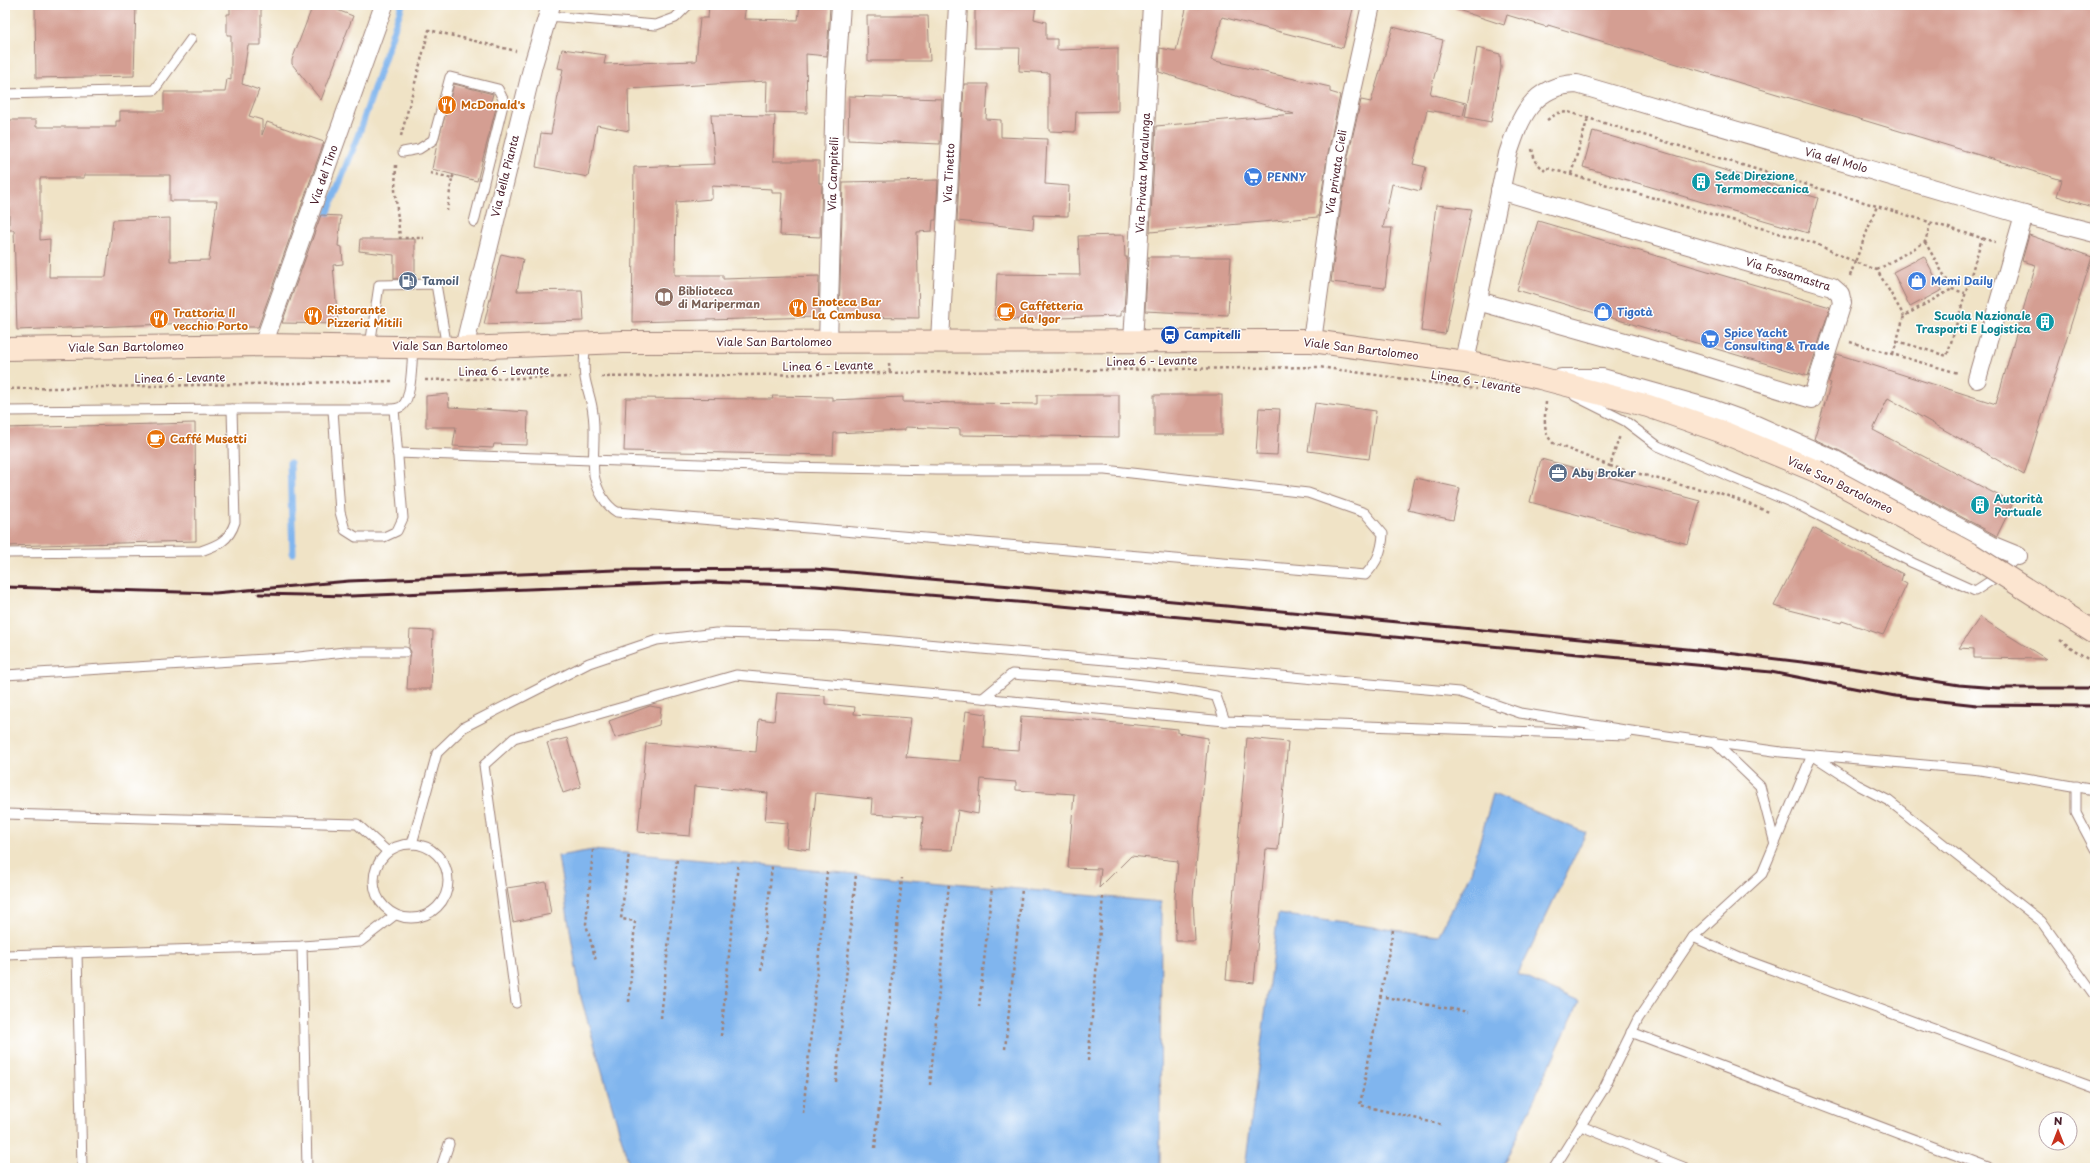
<svg xmlns="http://www.w3.org/2000/svg" width="2100" height="1173" font-family="'Playpen Sans',sans-serif">
<style>
.water{fill:#80b5ee;stroke:#656a8c}
.lines{fill:none;stroke-linecap:round;stroke-linejoin:round}
.stream{stroke:#80b5ee;stroke-width:7}
.building{fill:#d49e92;fill-rule:evenodd}
.lane-casing{stroke:#9d8178;stroke-width:11}
.street-casing{stroke:#9d8178;stroke-width:20}
.secondary-casing{stroke:#9d8178;stroke-width:24}
.path{stroke:#9d8178;stroke-width:2.5;stroke-dasharray:3 3;stroke-linecap:butt}
.lane{stroke:#fff;stroke-width:9}
.street{stroke:#fff;stroke-width:18}
.secondary{stroke:#fce5d0;stroke-width:22}
.rail{stroke:#4a1f2b;stroke-width:3}
.secondary-bridge-casing{stroke:#9d8178;stroke-width:24;stroke-linecap:butt}
.path-bridge{stroke:#9d8178;stroke-width:2.5;stroke-dasharray:3 3;stroke-linecap:butt}
.secondary-bridge{stroke:#fce5d0;stroke-width:22}
.labels{text-anchor:middle;stroke-width:3;stroke-linejoin:round;paint-order:stroke}
.food-label{font-size:11px;font-weight:bold;fill:#c56008;stroke:#fff;text-anchor:start}
.street-label{font-size:11px;fill:#4a1f2b;stroke:#fff}
.culture-label{font-size:11px;font-weight:bold;fill:#0d838f;stroke:#fff;text-anchor:start}
.shop-label{font-size:11px;font-weight:bold;fill:#366cbe;stroke:#fff;text-anchor:start}
.service-label{font-size:11px;font-weight:bold;fill:#4e5e75;stroke:#fff;text-anchor:start}
.education-label{font-size:11px;font-weight:bold;fill:#785e54;stroke:#fff;text-anchor:start}
.transit-label{font-size:11px;font-weight:bold;fill:#164399;stroke:#fff;text-anchor:start}
</style>
<rect width="100%" height="100%" fill="#fff"/>
<filter id="ink" filterUnits="userSpaceOnUse"><feTurbulence type="fractalNoise" baseFrequency=".025" numOctaves="2"/><feDisplacementMap in="SourceGraphic" scale="8" xChannelSelector="R" yChannelSelector="G"/><feConvolveMatrix kernelMatrix="1 2 1 2 8 2 1 2 1" color-interpolation-filters="sRGB"/></filter>
<filter id="wash" filterUnits="userSpaceOnUse"><feTurbulence type="fractalNoise" baseFrequency=".012" numOctaves="4" result="noise"/><feDisplacementMap in="SourceGraphic" scale="16" xChannelSelector="R" yChannelSelector="G"/><feGaussianBlur stdDeviation="0.9" result="paint"/><feColorMatrix in="noise" values="0 0 0 0 0 0 0 0 0 0 0 0 0 0 0 0 0 1.4 0 .05"/><feComposite in="paint" operator="in"/></filter>
<g filter="url(#wash)">
<rect width="100%" height="100%" fill="#f0e3c6"/>
<!-- water -->
<g class="water">
<path d="M1493,794L1586,833L1518,974L1579,1002L1502,1168H1245L1278,914L1438,936L1471,872Z"/>
<path d="M593,850L1161,902L1160,1168H630L581,998L558,856Z"/>
</g>
<g class="lines">
<!-- stream -->
<g class="stream">
<path d="M324,222L358,136L402,5"/>
<path d="M290,463L293,553"/>
</g>
</g>
<g id="blocks">
<!-- building -->
<g class="building">
<path d="M35,5H136L134,76L36,78Z"/>
<path d="M230,5H261V45H248L242,84L259,90L249,116L262,120V135L267,122L324,142L258,327H192V323L17,330L14,230H9V120H36V127H116V121H120V111H164V92H225L227,79L231,80V35H227V14H230ZM84,175H170V201H217L209,260L170,261V218L113,220L106,277H49L50,239L40,240V178H84Z"/>
<path d="M313,5H324L353,16L321,100L292,64V60Z"/>
<path d="M709,5H746L744,19L798,20L800,5H830L827,56L806,54L807,113L766,112L767,81L628,89L629,131L597,125L588,177L536,167L541,133L551,134L563,69L558,68L562,49L606,55L604,64L696,61L700,18H708Z"/>
<path d="M975,5H1036L1034,19L1046,22V39H1057V50L1118,48V111L1076,112L1075,132L1049,131V73L1019,71L1020,48H975Z"/>
<path d="M1187,5H1354L1343,48L1222,17L1211,60L1330,87V92L1340,95L1327,158L1318,217L1150,232L1156,126L1294,114L1159,72L1160,48L1176,51Z"/>
<path d="M1456,5H2095V208L2057,196L2062,180L1548,25L1547,27L1507,15L1504,25L1455,9Z"/>
<path d="M867,16H928L930,61H868Z"/>
<path d="M1393,27L1443,40L1430,94L1466,103L1463,116L1427,110L1413,164L1426,167L1420,191L1392,184L1383,228H1392L1385,288L1331,282L1347,161L1361,100L1371,102Z"/>
<path d="M1477,48L1500,54L1501,68L1491,122L1465,117Z"/>
<path d="M454,84L493,94L489,107L496,108L477,181L432,169L437,144Z"/>
<path d="M964,84H988L986,119L1001,120V137L1047,139L1045,184L1069,186L1068,216L1034,215L1033,229L957,221Z"/>
<path d="M849,96L942,99L940,144L848,140Z"/>
<path d="M711,115L775,116L773,161H819V183H822L820,237L780,235L782,193H772V189L712,186V199L676,202L675,275H723V279L819,276L818,317L632,322L634,167L715,164Z"/>
<path d="M1593,131L1818,198L1808,233L1583,167Z"/>
<path d="M938,180L936,220H933L932,231L917,232L919,318L839,317L843,182Z"/>
<path d="M1436,205L1472,209L1445,334L1421,331Z"/>
<path d="M321,215L341,216L338,246L342,247L343,264L333,265L338,324L282,323Z"/>
<path d="M1538,221L1830,307L1808,376L1517,290Z"/>
<path d="M1124,235L1125,257H1127L1124,311H1121V316L995,320L997,274L1080,275L1078,236Z"/>
<path d="M2029,235L2092,257L2024,475L1888,398L1873,430L2013,503L1997,536L1840,451L1814,439L1831,383L1828,382L1837,354L1996,404L2036,265L2022,261Z"/>
<path d="M360,239H415V278L394,279V255L359,251Z"/>
<path d="M501,254L523,259L517,291L582,290L584,321L484,324Z"/>
<path d="M1924,256L1942,290L1910,307L1893,272Z"/>
<path d="M1148,257H1231L1228,315L1145,311Z"/>
<path d="M448,394L449,407L528,412L527,445L494,444L493,448L453,446L456,427H426V396Z"/>
<path d="M1037,395H1119V437L960,435V429L905,427V430L834,433L833,455L624,451L626,398L773,399L772,396L832,397V400L903,397V402L1037,404Z"/>
<rect x="1154" y="395" width="68" height="40"/>
<path d="M1315,403L1376,411L1369,459L1308,451Z"/>
<path d="M1259,408L1280,409L1277,455L1256,454Z"/>
<path d="M195,423L196,541L5,546V428Z"/>
<path d="M1541,459L1700,501L1688,544L1530,502Z"/>
<path d="M1415,478L1460,488L1453,520L1408,510Z"/>
<path d="M1813,528L1903,574L1901,581L1907,584L1883,635L1842,621L1841,623L1774,606Z"/>
<path d="M1980,617L2003,632L2046,659L1974,658V649L1959,648Z"/>
<path d="M410,630L433,631L431,689H407L409,657L411,652L409,648Z"/>
<path d="M777,693L825,696V704L855,707L854,714L911,718L906,757L960,761L966,711L986,714L984,748L1019,750L1021,716L1086,720L1178,729V733L1208,738L1193,898L1195,941H1176L1175,897L1178,861L1131,856L1099,888L1101,869L1068,868L1074,794L1016,790V782L981,779L978,814L958,810L952,850L920,849L923,817L871,814L872,799L816,793L810,850L786,847L788,823L765,821L768,793L694,786L690,836L638,832L646,743L756,752L759,719L774,721Z"/>
<path d="M650,706L661,708L659,725L615,738L609,721Z"/>
<path d="M567,738L581,787L563,793L547,743Z"/>
<path d="M1247,738L1288,742L1278,850L1266,849L1254,983L1226,980Z"/>
<path d="M546,882L551,914L513,922L507,888Z"/>
</g>
</g>
</g>
<g filter="url(#ink)">
<use href="#blocks" fill-opacity="0" stroke="#9d8178" stroke-width="1"/>
<g class="lines">
<!-- lane casing -->
<g class="lane-casing">
<g id="lane">
<path d="M548,16L656,25L675,18L688,5"/>
<path d="M5,94L154,90L191,39"/>
<path d="M403,152L419,149L433,140L450,77L498,89L504,101L474,222"/>
<path d="M370,346L379,285L436,284L447,348"/>
<path d="M1575,396L1625,421L1658,446L1802,507L1913,563L1975,591L1998,576L2018,556"/>
<path d="M232,409H394C397,408 401,408 403,405C412,397 412,359 413,346"/>
<path d="M333,410L340,512L345,530L356,537H384L397,531L403,518L394,409"/>
<path d="M5,411L232,409L235,522C229,541 218,545 201,551L5,553"/>
<path d="M397,453L785,467L937,470H1105L1308,493L1365,513L1383,534C1382,551 1377,563 1365,575L617,512C605,505 597,490 594,475C592,455 596,434 593,414C592,401 587,390 585,378C583,367 585,355 585,344"/>
<path d="M5,675L299,657L345,652H405"/>
<path d="M983,698L1012,674C1080,679 1149,683 1216,696L1225,721"/>
<path d="M1714,742L1760,786L1775,844"/>
<path d="M2076,786V813L2095,849"/>
<path d="M5,814L357,824L388,852"/>
<circle cx="411" cy="881" r="37"/>
<path d="M412,844L437,753L464,727L589,663L657,640L716,633L838,636L1459,692L1520,713L1631,731L1781,752L1980,770L2095,790"/>
<path d="M1693,937L1740,958L2095,1088"/>
<path d="M302,946L307,1168"/>
<path d="M77,953L82,1168"/>
<path d="M5,955L302,946L360,942L395,915"/>
<path d="M516,1003L484,765L514,738L736,675L1225,721L1627,735"/>
<path d="M1631,1032L1989,1168"/>
<path d="M1581,1126L1686,1168"/>
<path d="M441,1168L449,1144"/>
<path d="M1554,1168L1603,1090L1638,1019L1693,937L1762,874L1812,755L1858,785L1889,801L2041,921L2095,996"/>
</g>
</g>
<!-- street casing -->
<g class="street-casing">
<g id="street">
<path d="M1478,301L1646,348L1812,399L1842,303L1840,294L1832,287L1500,190"/>
<path d="M940,341L958,5"/>
<path d="M1312,341L1337,159L1371,5"/>
<path d="M1133,342L1152,5"/>
<path d="M828,343L835,89L841,5"/>
<path d="M263,345L384,5"/>
<path d="M464,348L533,65L551,5"/>
<path d="M1465,362L1508,154C1520,118 1532,85 1577,84L2024,215L2095,233"/>
<path d="M1561,378H1602L1712,409L1756,425L1835,460L1991,545L2018,556"/>
<path d="M1977,379L2024,215"/>
</g>
</g>
<!-- secondary casing -->
<g class="secondary-casing">
<path id="secondary" d="M5,349L263,345L464,348L623,342L1312,341L1465,362L1540,378L1648,406L1720,431L1816,471"/>
</g>
<!-- path -->
<g class="path">
<path d="M1547,120L1558,113L1568,112L1995,242"/>
<path d="M401,136L429,30L516,51"/>
<path d="M1532,149L1535,161L1545,171"/>
<path d="M396,165L395,190L400,238H424"/>
<path d="M1547,168L1814,243L1855,262L1877,206"/>
<path d="M430,173L452,178L447,211"/>
<path d="M1571,174L1588,118"/>
<path d="M452,178L454,175"/>
<path d="M1925,242L1952,289L1965,293"/>
<path d="M1877,270L1925,242L1931,222"/>
<path d="M1850,276L1855,262L1877,270L1904,316"/>
<path d="M1897,341L1947,356L1982,238"/>
<path d="M1850,342L1958,373"/>
<path d="M1893,354L1904,316L1952,289"/>
<path d="M889,363L890,373"/>
<path d="M601,377L1319,367L1477,389"/>
<path d="M425,380L570,377"/>
<path d="M5,389L394,381"/>
<path d="M1546,402C1545,417 1542,432 1553,443L1610,466L1620,435"/>
<path d="M1610,466L1681,485L1720,493L1769,512"/>
<path d="M593,850L586,924L596,961"/>
<path d="M1393,930L1360,1105L1443,1125"/>
<path d="M761,971L772,866"/>
<path d="M1379,996L1468,1012"/>
<path d="M629,1002L635,921L621,919L629,853"/>
<path d="M979,1007L992,887"/>
<path d="M661,1018L677,858"/>
<path d="M721,1036L738,863"/>
<path d="M1005,1049L1022,889"/>
<path d="M1088,1061L1103,897"/>
<path d="M836,1082L856,874"/>
<path d="M930,1085L949,883"/>
<path d="M803,1113L827,872"/>
<path d="M875,1148L902,878"/>
</g>
<!-- lane -->
<use href="#lane" class="lane"/>
<!-- street -->
<use href="#street" class="street"/>
<!-- secondary -->
<use href="#secondary" class="secondary"/>
<!-- rail -->
<g class="rail">
<path d="M5,587L215,593L349,581L615,570L814,569L1034,588L1719,652L1851,668L1959,685L1997,688H2095"/>
<path d="M259,594L351,596L708,582L815,586L1029,603L1771,672L1895,696L1977,705L2095,706"/>
</g>
<!-- secondary-bridge casing -->
<g class="secondary-bridge-casing">
<path id="secondary-bridge" d="M1816,471L1972,555L2095,633"/>
</g>
<!-- path-bridge -->
<path class="path-bridge" d="M2060,640L2095,664"/>
<!-- secondary-bridge -->
<use href="#secondary-bridge" class="secondary-bridge"/>
</g>
</g>
<!-- icons -->
<defs>
<g id="restaurant-disc" transform="scale(1)"><circle r="9.5" fill="#e8710a" stroke="#fff"/><path d="M-5-6h1v4h1v-4h1v4h1v-4h1v5L-1.5 .5V6h-2V.5L-5-1ZM5-6V6H3V1.5H1.5Q1.5-4 5-6Z" fill="#fff"/></g>
<g id="supermarket-disc" transform="scale(1)"><circle r="9.5" fill="#3f7fe0" stroke="#fff"/><path d="M-6-5.5h2.5l.6 2H6L4.5 2H-2.5L-4.4-4H-6ZM-1.5 3.2a1.3 1.3 0 1 0 .1 0ZM3 3.2a1.3 1.3 0 1 0 .1 0Z" fill="#fff"/></g>
<g id="building-disc" transform="scale(1)"><circle r="9.5" fill="#0f9aa8" stroke="#fff"/><path d="M-4-6H4V6H1V3H-1V6H-4ZM-2.5-4.3h1.7v1.8h-1.7ZM.8-4.3h1.7v1.8H.8ZM-2.5-1h1.7V.8h-1.7ZM.8-1h1.7V.8H.8Z" fill="#fff"/></g>
<g id="fuel-disc" transform="scale(1)"><circle r="9.5" fill="#5c6f8a" stroke="#fff"/><path d="M-5.5-6h7V0h2V4h1.3V-2.5L3-4.5l.8-.8L6-3V5H2.5V1h-1V6h-7ZM-4.2-4.7v3.2H.2V-4.7Z" fill="#fff"/></g>
<g id="shop-disc" transform="scale(1)"><circle r="9.5" fill="#3f7fe0" stroke="#fff"/><path d="M-5-2.5h2.3a2.7 3.5 0 0 1 5.4 0H5L5.5 6h-11ZM-1.5-2.5h3a1.5 2.3 0 0 0-3 0Z" fill="#fff"/></g>
<g id="library-disc" transform="scale(1)"><circle r="9.5" fill="#8d6e63" stroke="#fff"/><path d="M-6-4Q-3-5.5-.7-3.5V5Q-3 3-6 4ZM6-4Q3-5.5 .7-3.5V5Q3 3 6 4Z" fill="#fff"/></g>
<g id="cafe-disc" transform="scale(1)"><circle r="9.5" fill="#e8710a" stroke="#fff"/><path d="M-5.5-4.5H6V0H3Q3 3.5 0 3.5H-2.5Q-5.5 3.5-5.5 0ZM3-3.2v2h1.7v-2ZM-6 4.5H4V6H-6Z" fill="#fff"/></g>
<g id="bus-disc" transform="scale(1)"><circle r="9.5" fill="#1a4fb4" stroke="#fff"/><path d="M-5-6H5V4H4V6H2V4H-2V6H-4V4H-5ZM-3.5-4V0h7V-4ZM-3.5 1.2v1.5H-2V1.2ZM2 1.2v1.5H3.5V1.2Z" fill="#fff"/></g>
<g id="office-disc" transform="scale(1)"><circle r="9.5" fill="#5c6f8a" stroke="#fff"/><path d="M-6-3h4V-5.5h4V-3h4V5H-6ZM-1-4.5V-3h2v-1.5ZM-6 0V1H6V0Z" fill="#fff"/></g>
</defs>
<g fill-rule="evenodd">
<use href="#restaurant-disc" x="447" y="105"/>
<use href="#supermarket-disc" x="1253" y="177"/>
<use href="#building-disc" x="1701" y="182"/>
<use href="#fuel-disc" x="408" y="281"/>
<use href="#shop-disc" x="1917" y="281"/>
<use href="#library-disc" x="664" y="297"/>
<use href="#restaurant-disc" x="798" y="308"/>
<use href="#cafe-disc" x="1006" y="312"/>
<use href="#shop-disc" x="1603" y="312"/>
<use href="#restaurant-disc" x="313" y="316"/>
<use href="#restaurant-disc" x="159" y="319"/>
<use href="#building-disc" x="2045" y="322"/>
<use href="#bus-disc" x="1170" y="335"/>
<use href="#supermarket-disc" x="1710" y="339"/>
<use href="#cafe-disc" x="156" y="439"/>
<use href="#office-disc" x="1558" y="473"/>
<use href="#building-disc" x="1980" y="505"/>
</g>
<g class="labels">
<!-- food labels -->
<g class="food-label">
<text x="461" y="109">McDonald's</text>
<text x="812" y="306">Enoteca Bar<tspan x="812" dy="13">La Cambusa</tspan></text>
<text x="1020" y="310">Caffetteria<tspan x="1020" dy="13">da Igor</tspan></text>
<text x="327" y="314">Ristorante<tspan x="327" dy="13">Pizzeria Mitili</tspan></text>
<text x="173" y="317">Trattoria Il<tspan x="173" dy="13">vecchio Porto</tspan></text>
<text x="170" y="443">Caffé Musetti</text>
</g>
<!-- street labels -->
<g class="street-label">
<text transform="translate(1836 160) rotate(16)" y="4">Via del Molo</text>
<text transform="translate(1336 172) rotate(-81)" y="4">Via privata Cieli</text>
<text transform="translate(949 173) rotate(-87)" y="4">Via Tinetto</text>
<text transform="translate(1143 173) rotate(-87)" y="4">Via Privata Maralunga</text>
<text transform="translate(833 174) rotate(-88)" y="4">Via Campitelli</text>
<text transform="translate(324 175) rotate(-71)" y="4">Via del Tino</text>
<text transform="translate(505 176) rotate(-76)" y="4">Via della Pianta</text>
<text transform="translate(1788 274) rotate(17)" y="4">Via Fossamastra</text>
<text x="774" y="346">Viale San Bartolomeo</text>
<text x="450" y="350">Viale San Bartolomeo</text>
<text transform="translate(126 347) rotate(-1)" y="4">Viale San Bartolomeo</text>
<text transform="translate(1361 349) rotate(7)" y="4">Viale San Bartolomeo</text>
<text transform="translate(1152 361) rotate(-1)" y="4">Linea 6 - Levante</text>
<text transform="translate(828 366) rotate(-1)" y="4">Linea 6 - Levante</text>
<text transform="translate(504 371) rotate(-1)" y="4">Linea 6 - Levante</text>
<text transform="translate(180 378) rotate(-1)" y="4">Linea 6 - Levante</text>
<text transform="translate(1476 382) rotate(9)" y="4">Linea 6 - Levante</text>
<text transform="translate(1840 485) rotate(26)" y="4">Viale San Bartolomeo</text>
</g>
<!-- culture labels -->
<g class="culture-label">
<text x="1715" y="180">Sede Direzione<tspan x="1715" dy="13">Termomeccanica</tspan></text>
<text x="2031" y="320" text-anchor="end">Scuola Nazionale<tspan x="2031" dy="13">Trasporti E Logistica</tspan></text>
<text x="1994" y="503">Autorità<tspan x="1994" dy="13">Portuale</tspan></text>
</g>
<!-- shop labels -->
<g class="shop-label">
<text x="1267" y="181">PENNY</text>
<text x="1931" y="285">Memi Daily</text>
<text x="1617" y="316">Tigotà</text>
<text x="1724" y="337">Spice Yacht<tspan x="1724" dy="13">Consulting &amp; Trade</tspan></text>
</g>
<!-- service labels -->
<g class="service-label">
<text x="422" y="285">Tamoil</text>
<text x="1572" y="477">Aby Broker</text>
</g>
<!-- education labels -->
<g class="education-label">
<text x="678" y="295">Biblioteca<tspan x="678" dy="13">di Mariperman</tspan></text>
</g>
<!-- transit labels -->
<g class="transit-label">
<text x="1184" y="339">Campitelli</text>
</g>
</g>
<!-- margin -->
<rect width="2100" height="1173" fill="none" stroke="#fff" stroke-width="20"/>
<!-- north arrow -->
<g transform="translate(2058 1131)"><circle r="19" fill="#ffffff" stroke="#b7a5aa"/>
<path d="M0-3L7 15L0 10L-7 15Z" fill="#c8321e"/>
<text y="-6" font-size="11" font-weight="bold" text-anchor="middle" fill="#4a1f2b">N</text>
</g>
</svg>
